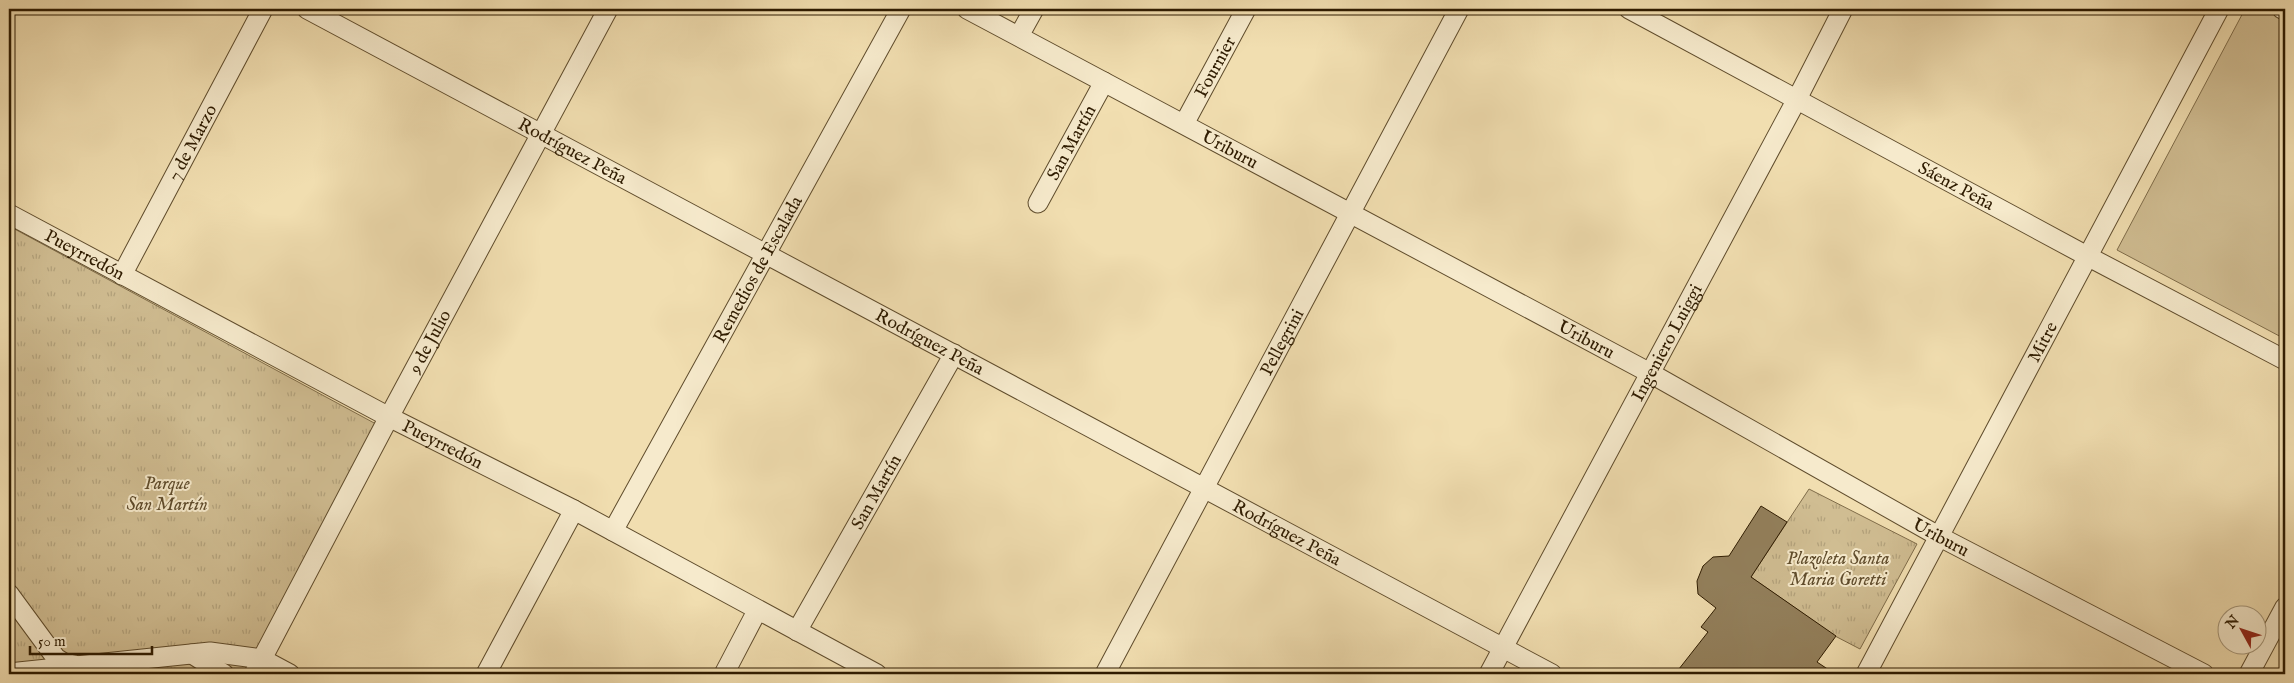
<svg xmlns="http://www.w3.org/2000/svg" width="2294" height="683" font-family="'IM FELL English',serif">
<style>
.green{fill:#d0bd92;stroke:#7f6c49}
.park{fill:url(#park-tufts);stroke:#7f6c49}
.building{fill:#93805c;stroke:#2e1b00}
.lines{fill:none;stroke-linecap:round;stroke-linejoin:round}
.minor-casing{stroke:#5f4c2c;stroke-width:21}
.minor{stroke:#f6eacc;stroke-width:19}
.labels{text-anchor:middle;stroke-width:4;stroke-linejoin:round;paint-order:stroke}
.street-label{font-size:18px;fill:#2e1b00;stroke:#f6eacc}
.park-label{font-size:18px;font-style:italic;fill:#5f4c2c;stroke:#f6eacc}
</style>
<defs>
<pattern id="park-tufts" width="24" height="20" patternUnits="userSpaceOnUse" patternTransform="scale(1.25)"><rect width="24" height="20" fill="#d0bd92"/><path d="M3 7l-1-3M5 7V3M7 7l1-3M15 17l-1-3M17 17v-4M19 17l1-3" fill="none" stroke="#b3a27c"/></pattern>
</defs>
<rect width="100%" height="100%" fill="#f1deb0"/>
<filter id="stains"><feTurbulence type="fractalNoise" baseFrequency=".004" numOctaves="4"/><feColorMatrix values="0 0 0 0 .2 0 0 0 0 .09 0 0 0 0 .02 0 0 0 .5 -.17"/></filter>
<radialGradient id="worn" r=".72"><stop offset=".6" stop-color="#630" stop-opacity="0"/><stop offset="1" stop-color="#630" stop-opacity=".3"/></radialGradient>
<!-- green -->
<path class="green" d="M2245,9H2263L2285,20V339L2117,250Z"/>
<!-- park -->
<g class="park">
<path d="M9,226L376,424L253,674H9Z"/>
<path d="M1809,489L1917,544L1860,649L1835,636L1751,577Z"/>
</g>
<!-- building -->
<path class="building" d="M1761,506L1787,522L1751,577L1836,636L1817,662L1835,674H1675L1708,632L1701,627L1716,608L1698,594L1697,581L1703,566L1713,557L1729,556Z"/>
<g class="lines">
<!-- minor casing -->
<g class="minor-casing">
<g id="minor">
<path id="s1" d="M307,9L1552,674"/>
<path id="s2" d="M967,9L1650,373L1940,537L2204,674"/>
<path id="s3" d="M1629,9L2087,256L2285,360"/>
<path d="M2282,9L2285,10"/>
<path d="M1019,36L1034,9"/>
<path id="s4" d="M1184,124L1246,9"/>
<path id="s5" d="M1038,203L1104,82"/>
<path id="s6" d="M9,214L389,417L574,510L877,674"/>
<path id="s7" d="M122,275L263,9"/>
<path id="s8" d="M613,531L901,9"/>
<path d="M9,594L56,658L64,663L75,665"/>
<path id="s9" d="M797,631L954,354"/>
<path d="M192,654L224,674"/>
<path d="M9,673L210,652L262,659L290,674"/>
<path id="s10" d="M254,674L389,417L608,9"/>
<path d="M486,674L574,510"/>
<path d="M724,674L757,611"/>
<path id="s11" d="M1105,674L1459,9"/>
<path id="s12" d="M1489,674L1797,99L1843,9"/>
<path id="s13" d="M1866,674L2219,9"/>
<path d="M2249,674L2285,607"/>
</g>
</g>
<!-- minor -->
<use href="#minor" class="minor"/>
</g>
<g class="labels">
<!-- street labels -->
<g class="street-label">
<text dy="6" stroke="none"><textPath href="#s4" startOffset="65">Fournier</textPath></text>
<text dy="6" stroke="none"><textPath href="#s7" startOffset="150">7 de Marzo</textPath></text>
<text dy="6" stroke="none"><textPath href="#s5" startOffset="69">San Martín</textPath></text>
<text dy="6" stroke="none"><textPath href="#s2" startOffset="298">Uriburu</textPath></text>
<text dy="6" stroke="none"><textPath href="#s1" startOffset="301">Rodríguez Peña</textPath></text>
<text dy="6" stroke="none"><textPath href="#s3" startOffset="372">Sáenz Peña</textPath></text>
<text dy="6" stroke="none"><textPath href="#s6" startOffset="86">Pueyrredón</textPath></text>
<text dy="6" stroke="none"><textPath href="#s8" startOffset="299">Remedios de Escalada</textPath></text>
<text dy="6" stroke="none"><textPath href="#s2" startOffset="702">Uriburu</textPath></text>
<text dy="6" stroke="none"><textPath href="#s10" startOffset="376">9 de Julio</textPath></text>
<text dy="6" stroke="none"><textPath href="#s1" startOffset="706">Rodríguez Peña</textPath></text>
<text dy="6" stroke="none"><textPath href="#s13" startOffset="376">Mitre</textPath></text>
<text dy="6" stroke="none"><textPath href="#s11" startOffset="376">Pellegrini</textPath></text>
<text dy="6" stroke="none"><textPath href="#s12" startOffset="376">Ingeniero Luiggi</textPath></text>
<text dy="6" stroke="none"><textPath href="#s6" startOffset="491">Pueyrredón</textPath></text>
<text dy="6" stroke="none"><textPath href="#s9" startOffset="160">San Martín</textPath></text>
<text dy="6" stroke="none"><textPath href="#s1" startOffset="1111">Rodríguez Peña</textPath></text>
<text dy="6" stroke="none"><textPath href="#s2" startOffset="1108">Uriburu</textPath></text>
</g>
<!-- park labels -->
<g class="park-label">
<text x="167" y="489">Parque<tspan x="167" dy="21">San Martín</tspan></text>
<text x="1838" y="564">Plazoleta Santa<tspan x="1838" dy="21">Maria Goretti</tspan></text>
</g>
</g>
<!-- margin -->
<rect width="2294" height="683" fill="none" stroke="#f1deb0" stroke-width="30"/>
<rect x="10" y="10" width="2274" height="663" fill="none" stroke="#2e1b00" stroke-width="2.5"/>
<rect x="15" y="15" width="2264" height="653" fill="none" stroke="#2e1b00"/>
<!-- north arrow -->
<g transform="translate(2242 630) rotate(310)"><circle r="24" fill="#f6eacc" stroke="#a6977a"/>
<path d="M0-4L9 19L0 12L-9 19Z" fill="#8f2418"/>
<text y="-8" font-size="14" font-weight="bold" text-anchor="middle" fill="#2e1b00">N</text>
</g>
<!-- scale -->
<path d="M30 646v8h122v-8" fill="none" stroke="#2e1b00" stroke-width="2.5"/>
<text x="38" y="646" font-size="15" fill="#2e1b00" stroke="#f6eacc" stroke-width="4" paint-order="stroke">50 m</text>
<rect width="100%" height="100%" filter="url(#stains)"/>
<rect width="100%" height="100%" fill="url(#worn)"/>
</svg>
